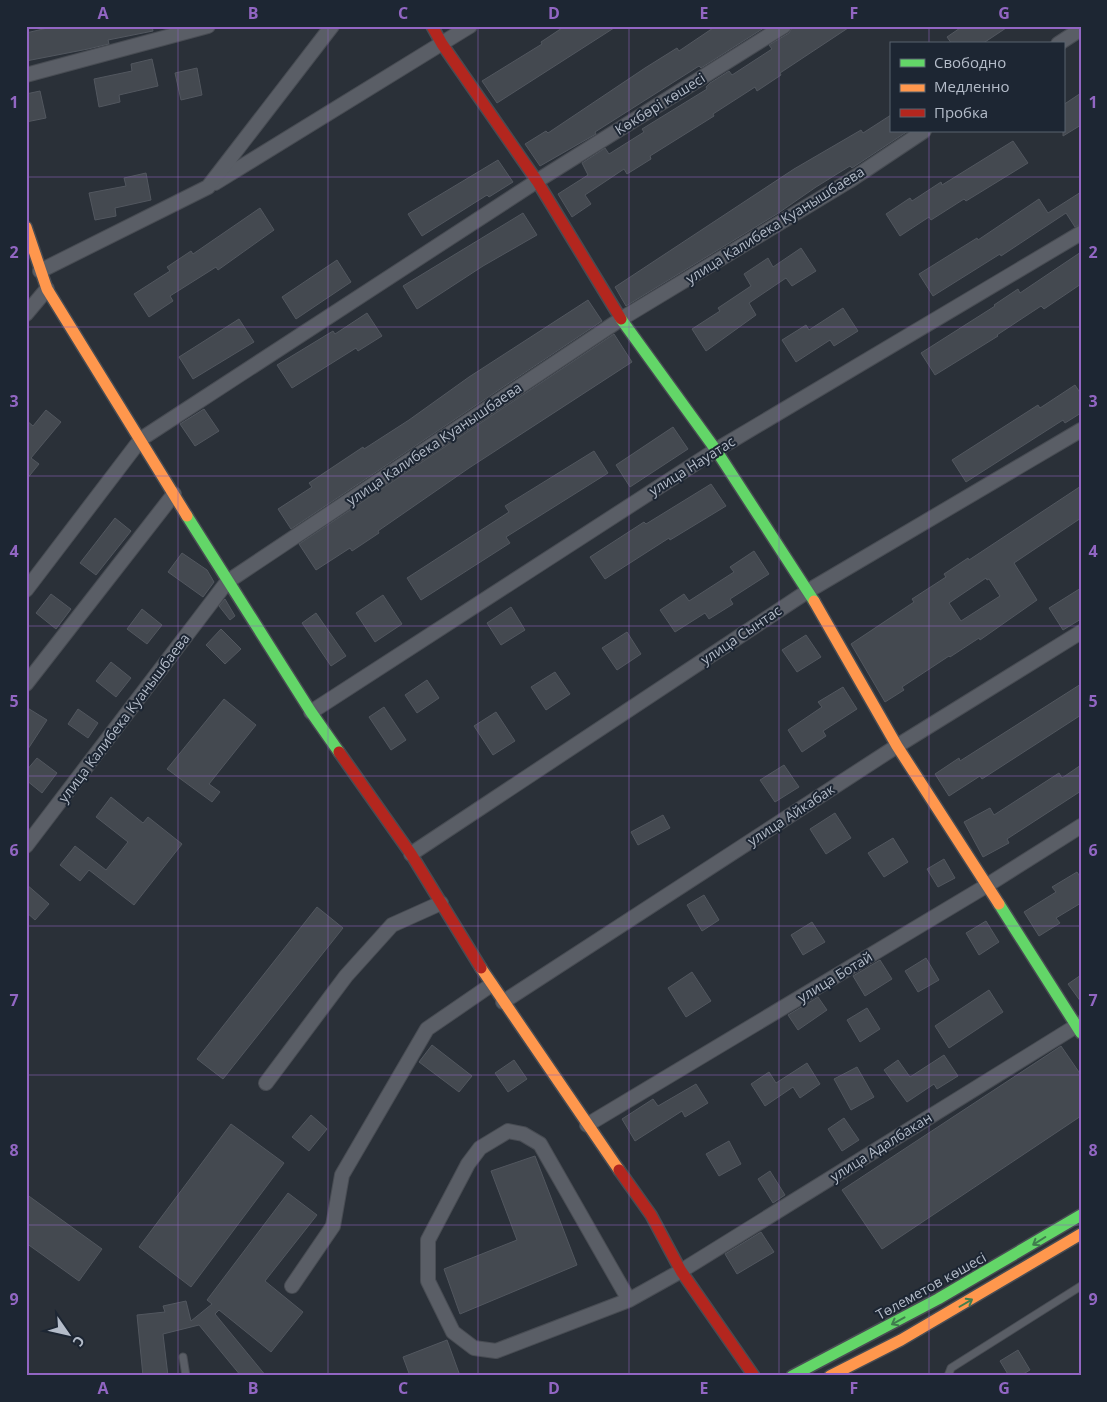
<svg xmlns="http://www.w3.org/2000/svg" width="1107" height="1402" font-family="'Open Sans',sans-serif">
<style>
.building{fill:#444950;stroke:#52575f;fill-rule:evenodd}
.lines{fill:none;stroke-linecap:round;stroke-linejoin:round}
.lane-casing{stroke:#484c53;stroke-width:9}
.street-casing{stroke:#484c53;stroke-width:16}
.fast-casing{stroke:#484c53;stroke-width:14}
.slow-casing{stroke:#484c53;stroke-width:14}
.jam-casing{stroke:#484c53;stroke-width:14}
.lane{stroke:#5a5e66;stroke-width:7}
.street{stroke:#5a5e66;stroke-width:14}
.fast{stroke:#63d668;stroke-width:11}
.slow{stroke:#ff974d;stroke-width:11}
.jam{stroke:#b3261e;stroke-width:11}
.oneway{stroke:#407e4e}
.grid{fill:none;stroke:#9266c3;stroke-width:1;stroke-opacity:0.55}
.labels{text-anchor:middle;stroke-width:4;stroke-linejoin:round;paint-order:stroke}
.street-label{font-size:14px;fill:#b4bcc9;stroke:#1d2633}
.neatline{fill:none;stroke:#9266c3;stroke-width:2}
.grid-label{font-size:16px;text-anchor:middle;font-weight:bold;fill:#9266c3}
</style>
<rect width="100%" height="100%" fill="#2a3038"/>
<!-- building -->
<g class="building">
<path d="M56,26H152L153,31L108,40L109,44L88,49L26,61V33Z"/>
<path d="M565,26H617L497,103L482,81L542,44L541,42Z"/>
<path d="M716,26H767L701,68L699,66L595,132L596,134L540,166L525,144L546,131L548,133L645,68L677,48L679,51Z"/>
<path d="M793,26H851L780,73L781,75L757,91L755,87L713,114L714,116L650,156L651,159L627,174L624,169L585,195L591,204L572,217L558,194L588,175L582,163L605,148L609,154L644,132L642,129L707,89L706,87L710,83L729,71L732,75L772,49L769,45L789,33Z"/>
<path d="M963,26H1009L982,44H952L947,37Z"/>
<path d="M152,59L158,86L119,95L120,102L99,107L94,79L132,71L131,64Z"/>
<path d="M197,68L202,95L181,100L175,73Z"/>
<path d="M40,91L46,118L26,122V94Z"/>
<path d="M1081,93V125L1063,136V105Z"/>
<path d="M891,115V131H908L852,168L850,166L816,187L777,214L626,306L615,287L794,169L861,130L863,133Z"/>
<path d="M1013,141L1028,163L966,201L964,199L931,220L929,217L900,236L886,214L910,198L912,201L941,182L942,185Z"/>
<path d="M498,160L513,182L489,197L487,195L422,236L408,214Z"/>
<path d="M146,173L151,200L115,208L116,216L95,220L89,193L126,186L124,178Z"/>
<path d="M1081,192V224L1075,227L1066,213L1001,256L1000,254L933,296L919,274L977,238L978,240L1039,199L1048,213Z"/>
<path d="M260,208L274,230L218,270L216,267L170,296L173,301L149,317L134,294L170,271L167,267L191,251L193,254Z"/>
<path d="M523,213L537,235L483,266L417,309L403,286Z"/>
<path d="M801,248L816,271L792,286L786,278L749,303L756,315L706,351L692,329L720,311L718,308L751,286L744,274L768,258L773,267Z"/>
<path d="M1081,252V284L1044,309L1041,306L997,335L998,336L935,375L921,353L995,306L994,305L1018,289L1020,293Z"/>
<path d="M337,260L351,282L296,319L282,297Z"/>
<path d="M588,300L602,321L291,529L278,509L312,487L309,483L363,447L364,449L409,420L469,377Z"/>
<path d="M843,308L858,331L834,346L830,340L796,362L782,340L806,325L809,330Z"/>
<path d="M367,313L382,336L358,351L356,348L292,388L277,365L333,331L335,334Z"/>
<path d="M239,319L254,342L193,379L179,357Z"/>
<path d="M614,334L632,362L469,468L378,531L379,533L352,551L350,548L316,570L299,544Z"/>
<path d="M1075,385L1081,394V413L1065,423L1063,420L966,482L952,460L1038,405L1040,408Z"/>
<path d="M204,409L219,431L195,446L180,424Z"/>
<path d="M46,410L61,422L31,458L39,464L26,480V420L33,426Z"/>
<path d="M673,427L688,449L630,487L616,465Z"/>
<path d="M594,451L608,473L506,537L510,543L421,600L407,578L509,512L505,506Z"/>
<path d="M711,484L726,506L670,540L669,538L605,579L590,557L644,522L646,524Z"/>
<path d="M1081,486V518L1014,563L1037,600L980,640L979,638L950,657L949,656L902,687L904,690L885,702L851,644L914,602L912,599L946,577L944,574L968,558L969,560ZM986,578L987,580L989,579L1000,596L961,621L949,603Z"/>
<path d="M115,518L131,531L96,575L80,563Z"/>
<path d="M754,551L769,574L730,599L733,604L709,619L705,613L675,632L660,610L684,594L689,601L734,572L730,567Z"/>
<path d="M182,553L207,570L214,582L203,597L168,572Z"/>
<path d="M1081,588V619L1063,630L1049,608Z"/>
<path d="M51,594L71,609L56,629L36,613Z"/>
<path d="M383,595L402,624L375,642L356,613Z"/>
<path d="M225,599L235,616L230,620L219,606Z"/>
<path d="M511,607L525,630L501,645L487,623Z"/>
<path d="M142,609L162,625L147,644L127,629Z"/>
<path d="M316,613L346,656L331,666L302,623Z"/>
<path d="M221,629L241,649L225,664L206,645Z"/>
<path d="M627,632L641,654L617,670L602,648Z"/>
<path d="M806,635L821,657L797,672L782,650Z"/>
<path d="M111,662L131,678L116,697L96,681Z"/>
<path d="M555,672L570,694L546,710L531,687Z"/>
<path d="M427,680L439,698L417,713L405,695Z"/>
<path d="M1081,684V715L982,779L980,776L949,796L935,774L959,758L960,761Z"/>
<path d="M843,687L857,709L823,731L826,736L802,752L788,730L822,707L818,702Z"/>
<path d="M224,699L256,725L209,784L220,792L212,802L167,769Z"/>
<path d="M26,707L47,720L26,752Z"/>
<path d="M384,707L406,740L391,750L369,717Z"/>
<path d="M78,709L98,723L88,738L68,724Z"/>
<path d="M496,712L515,741L493,755L474,726Z"/>
<path d="M37,758L57,773L42,793L26,780V771Z"/>
<path d="M784,765L799,787L775,802L760,780Z"/>
<path d="M1081,765V791L1007,839L1009,843L983,857L964,822L990,808L994,815L1059,773L1062,778Z"/>
<path d="M111,797L143,823L148,817L182,844L134,905L89,870L80,881L60,865L75,846L106,870L128,842L96,817Z"/>
<path d="M835,813L851,838L826,854L810,829Z"/>
<path d="M663,815L670,828L638,845L631,832Z"/>
<path d="M893,838L908,862L884,877L868,853Z"/>
<path d="M944,859L955,878L938,887L927,869Z"/>
<path d="M1077,872L1081,878V903L1056,918L1060,923L1039,936L1024,912L1056,892L1052,887Z"/>
<path d="M26,884L49,904L35,920L26,912Z"/>
<path d="M704,895L719,920L702,931L687,905Z"/>
<path d="M317,907L343,928L223,1079L197,1059Z"/>
<path d="M986,921L999,942L979,955L966,933Z"/>
<path d="M812,922L825,942L803,955L791,935Z"/>
<path d="M926,958L939,980L918,992L905,971Z"/>
<path d="M880,960L892,979L865,996L853,976Z"/>
<path d="M692,972L711,1001L686,1017L668,988Z"/>
<path d="M1081,975V1002L1068,984Z"/>
<path d="M989,990L1003,1012L949,1048L935,1026Z"/>
<path d="M818,997L827,1010L798,1030L788,1015Z"/>
<path d="M867,1008L880,1029L860,1042L847,1020Z"/>
<path d="M432,1045L472,1076L459,1092L419,1062Z"/>
<path d="M1061,1046L1081,1075V1116L882,1249L842,1190Z"/>
<path d="M944,1055L958,1076L937,1089L934,1084L907,1102L884,1070L898,1060L910,1077Z"/>
<path d="M514,1060L527,1079L508,1092L495,1073Z"/>
<path d="M807,1063L820,1084L800,1098L793,1087L765,1106L751,1084L769,1072L776,1083Z"/>
<path d="M857,1067L874,1097L851,1110L834,1079Z"/>
<path d="M696,1084L708,1103L685,1117L682,1111L635,1141L622,1119L653,1099L658,1106Z"/>
<path d="M311,1115L327,1129L309,1151L292,1137Z"/>
<path d="M844,1118L859,1140L842,1151L828,1129Z"/>
<path d="M231,1124L284,1163L191,1287L139,1247Z"/>
<path d="M729,1141L741,1164L719,1176L706,1154Z"/>
<path d="M535,1156L577,1265L460,1314L444,1269L517,1240L491,1171Z"/>
<path d="M770,1171L785,1195L773,1203L758,1179Z"/>
<path d="M288,1193L317,1215L265,1281L303,1312L271,1352L219,1310L215,1314L266,1376H241L199,1325L163,1334L168,1376H143L137,1315L165,1312L163,1306L186,1301L191,1321L212,1304L207,1300Z"/>
<path d="M26,1194L102,1249L79,1281L26,1243Z"/>
<path d="M761,1232L774,1252L737,1274L725,1254Z"/>
<path d="M447,1340L459,1373L451,1376H410L403,1357Z"/>
<path d="M1018,1350L1030,1370L1020,1376H1009L1000,1361Z"/>
</g>
<g class="lines">
<!-- lane casing -->
<g class="lane-casing">
<g id="lane">
<path d="M183,1357L186,1376"/>
<path d="M948,1376L951,1368L1081,1286"/>
</g>
</g>
<!-- street casing -->
<g class="street-casing">
<g id="street">
<path d="M1058,44L1081,29"/>
<path d="M26,75L208,26"/>
<path d="M215,183L470,26"/>
<path d="M40,271L208,187L332,26"/>
<path d="M26,314L47,289"/>
<path d="M26,590L141,439L537,181L784,26"/>
<path d="M26,684L174,494"/>
<path d="M311,712L716,450L1081,233"/>
<path d="M26,846L227,582L621,319L849,181L924,131"/>
<path d="M411,854L808,591L1081,430"/>
<path d="M503,1002L897,746L1081,632"/>
<path d="M266,1083L346,976L392,925L441,903"/>
<path d="M587,1125L986,886L1081,826"/>
<path d="M292,1286L333,1226L342,1175L427,1029L491,985"/>
<path d="M629,1300L540,1144L523,1134L508,1131L480,1148L468,1164L428,1240V1281L453,1332L474,1348L496,1351L629,1300L681,1271L1081,1023"/>
</g>
</g>
<!-- fast casing -->
<g class="fast-casing">
<g id="fast">
<path d="M621,319L716,450L814,601"/>
<path d="M187,516L311,712L339,752"/>
<path d="M999,904L1081,1033"/>
<path d="M792,1376L938,1299L1081,1215"/>
</g>
</g>
<!-- slow casing -->
<g class="slow-casing">
<g id="slow">
<path d="M26,227L47,289L187,516"/>
<path d="M814,601L897,746L999,904"/>
<path d="M481,968L619,1170"/>
<path d="M830,1376L901,1340L1081,1234"/>
</g>
</g>
<!-- jam casing -->
<g class="jam-casing">
<g id="jam">
<path d="M432,26L442,44L537,181L621,319"/>
<path d="M339,752L411,854L481,968"/>
<path d="M619,1170L651,1215L681,1271L754,1376"/>
</g>
</g>
<!-- lane -->
<use href="#lane" class="lane"/>
<!-- street -->
<use href="#street" class="street"/>
<!-- fast -->
<use href="#fast" class="fast"/>
<!-- slow -->
<use href="#slow" class="slow"/>
<!-- jam -->
<use href="#jam" class="jam"/>
</g>
<!-- one-way arrows -->
<defs><path id="oneway-shaft" d="M-6 0H5M1.5-3L5.5 0L1.5 3" fill="none" stroke-width="1.6" stroke-linecap="round" stroke-linejoin="round" transform="scale(1.25)"/></defs>
<g class="oneway">
<use href="#oneway-shaft" transform="translate(1039 1241) rotate(148)"/>
<use href="#oneway-shaft" transform="translate(966 1303) rotate(-30)"/>
<use href="#oneway-shaft" transform="translate(898 1321) rotate(151)"/>
</g>
<!-- grid -->
<path class="grid" d="M178,26V1376M328,26V1376M478,26V1376M629,26V1376M779,26V1376M929,26V44M929,131V1376M26,177H1081M26,327H1081M26,476H1081M26,626H1081M26,776H1081M26,926H1081M26,1075H1081M26,1225H1081"/>
<g class="labels">
<!-- street labels -->
<g class="street-label">
<text transform="translate(660 104) rotate(-32)" y="5">Көкбөрі көшесі</text>
<text transform="translate(775 225) rotate(-32)" y="5">улица Калибека Куанышбаева</text>
<text transform="translate(434 444) rotate(-34)" y="5">улица Калибека Куанышбаева</text>
<text transform="translate(692 466) rotate(-32)" y="5">улица Науатас</text>
<text transform="translate(741 635) rotate(-34)" y="5">улица Сынтас</text>
<text transform="translate(124 718) rotate(-53)" y="5">улица Калибека Куанышбаева</text>
<text transform="translate(791 815) rotate(-33)" y="5">улица Айкабак</text>
<text transform="translate(835 977) rotate(-31)" y="5">улица Ботай</text>
<text transform="translate(881 1147) rotate(-32)" y="5">улица Адалбакан</text>
<text transform="translate(931 1286) rotate(-29)" y="5">Төлеметов көшесі</text>
</g>
</g>
<!-- border -->
<rect width="1107" height="1402" fill="none" stroke="#1d2633" stroke-width="55"/>
<!-- legend -->
<rect x="890" y="42" width="175" height="90" fill="#1d2633" stroke="#59626f"/>
<rect x="900" y="59" width="25" height="8" fill="#63d668" stroke="#59626f"/>
<text x="934" y="68" font-size="15" fill="#b4bcc9">Свободно</text>
<rect x="900" y="84" width="25" height="8" fill="#ff974d" stroke="#59626f"/>
<text x="934" y="92" font-size="15" fill="#b4bcc9">Медленно</text>
<rect x="900" y="109" width="25" height="8" fill="#b3261e" stroke="#59626f"/>
<text x="934" y="118" font-size="15" fill="#b4bcc9">Пробка</text>
<!-- north arrow -->
<g transform="translate(68 1334) rotate(124)" stroke="#1d2633" stroke-width="4" paint-order="stroke">
<path d="M0-4L9 19L0 12L-9 19Z" fill="#b4bcc9"/>
<text y="-8" font-size="14" font-weight="bold" text-anchor="middle" fill="#b4bcc9">С</text>
</g>
<rect x="28" y="28" width="1052" height="1346" class="neatline"/>
<g class="grid-label">
<text x="103" y="19">A</text>
<text x="253" y="19">B</text>
<text x="403" y="19">C</text>
<text x="554" y="19">D</text>
<text x="704" y="19">E</text>
<text x="854" y="19">F</text>
<text x="1004" y="19">G</text>
<text x="14" y="108">1</text>
<text x="1093" y="108">1</text>
<text x="14" y="258">2</text>
<text x="1093" y="258">2</text>
<text x="14" y="407">3</text>
<text x="1093" y="407">3</text>
<text x="14" y="557">4</text>
<text x="1093" y="557">4</text>
<text x="14" y="707">5</text>
<text x="1093" y="707">5</text>
<text x="14" y="856">6</text>
<text x="1093" y="856">6</text>
<text x="14" y="1006">7</text>
<text x="1093" y="1006">7</text>
<text x="14" y="1156">8</text>
<text x="1093" y="1156">8</text>
<text x="14" y="1305">9</text>
<text x="1093" y="1305">9</text>
<text x="103" y="1394">A</text>
<text x="253" y="1394">B</text>
<text x="403" y="1394">C</text>
<text x="554" y="1394">D</text>
<text x="704" y="1394">E</text>
<text x="854" y="1394">F</text>
<text x="1004" y="1394">G</text>
</g>
</svg>
